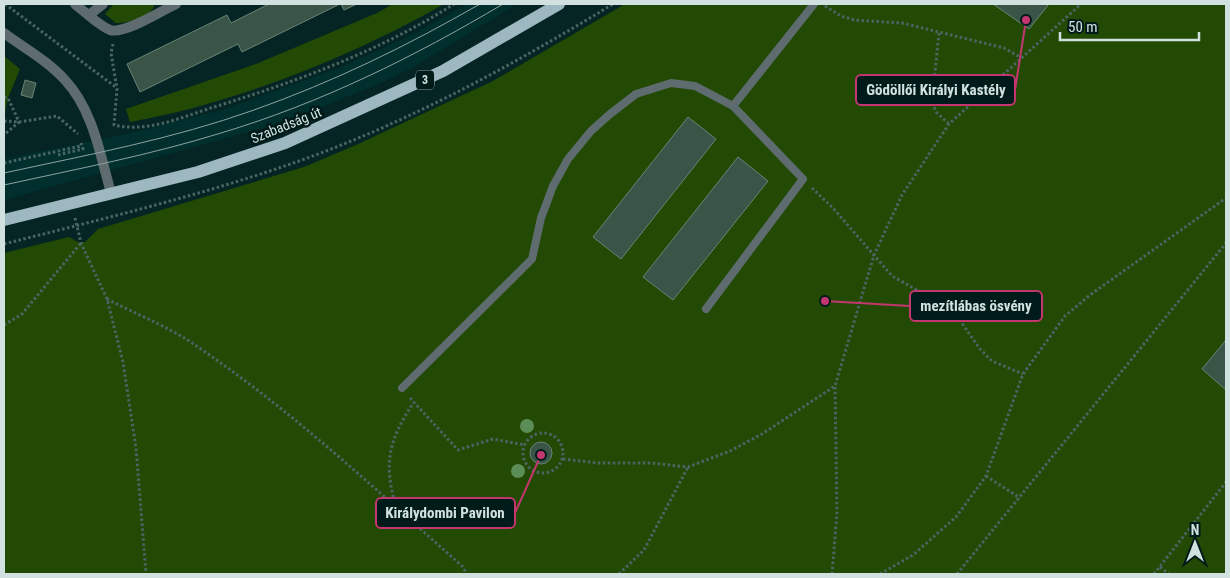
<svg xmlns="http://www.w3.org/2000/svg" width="1230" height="578" font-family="'Roboto Condensed',sans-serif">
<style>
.built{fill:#002f2d}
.green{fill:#234a04}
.building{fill:#3a5447;stroke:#698476}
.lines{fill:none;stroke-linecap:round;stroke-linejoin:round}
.path{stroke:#4a6563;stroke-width:3;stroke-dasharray:2.5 2.5;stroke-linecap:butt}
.service{stroke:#5e6b6f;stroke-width:8}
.minor{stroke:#5e6b6f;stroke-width:10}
.primary{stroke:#9db8c0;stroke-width:12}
.tram{stroke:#8da3a1;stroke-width:1}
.tree{fill:#5b8d57}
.labels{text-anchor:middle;stroke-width:5;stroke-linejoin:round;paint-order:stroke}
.shield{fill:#001b1a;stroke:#92a6a4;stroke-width:1}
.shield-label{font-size:12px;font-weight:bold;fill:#d0e1df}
.street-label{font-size:14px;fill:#d0e1df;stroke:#001b1a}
.leader{fill:none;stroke:#c4366f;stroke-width:2}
.callout-dot{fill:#c4366f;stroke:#001b1a;stroke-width:2}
.callout{fill:#001b1a;stroke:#c4366f;stroke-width:2}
.callout-label{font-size:15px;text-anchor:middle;font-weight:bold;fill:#d0e1df}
</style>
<rect width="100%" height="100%" fill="#042523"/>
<!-- built -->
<path class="built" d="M467,4H517L412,68L376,85L287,121L4,200V159L131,133L225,109L346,65L413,34Z"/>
<!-- green -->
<g class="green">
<path d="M114,4H153L154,7C148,18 128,23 116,23L105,14Z"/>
<path d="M393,4H444C353,56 234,104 130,122L126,109L256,64L377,13Z"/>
<path d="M625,4H1226V574H4V253L69,237L78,242H85L98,229L304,167L356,145L493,81Z"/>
<path d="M4,56L20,69L8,98L4,117Z"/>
</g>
<!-- building -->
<g class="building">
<path d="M269,4H340L242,52L238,44L140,92L127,64L227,15L231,23Z"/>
<path d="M341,4H357L344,10Z"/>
<path d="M993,4H1049L1029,29Z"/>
<path d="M25,80L36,83L32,98L21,95Z"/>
<path d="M688,117L716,139L621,259L593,237Z"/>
<path d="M738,157L768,181L673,300L643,277Z"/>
<path d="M1226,340V390L1202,369Z"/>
<circle cx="541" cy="453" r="11"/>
</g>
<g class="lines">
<!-- path -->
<g class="path">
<path d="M5,4L117,88"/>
<path d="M825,6L841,16L854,20L902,23L1004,48L1020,57"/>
<path d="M939,33L932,101L936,112L949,124"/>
<path d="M113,44L111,53L117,89L114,125C148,133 182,117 214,107C298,81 380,51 454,4"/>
<path d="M4,97L8,98L19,122L4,135"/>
<path d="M4,121L19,122L57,116L78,134"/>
<path d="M58,155L83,149L81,143"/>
<path d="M4,163L81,146"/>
<path d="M812,188L833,208L892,276L949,308L959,319L980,349L992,361L1023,374"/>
<path d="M75,218L81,243L107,299L123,362L136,448L146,574"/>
<path d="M4,244C102,219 203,195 299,161C409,122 513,65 613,4"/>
<path d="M107,299C134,313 164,325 189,341C287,406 374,488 462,566L467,574"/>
<path d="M4,325L22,314L81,243"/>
<path d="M410,398L458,450L493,439L525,445"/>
<circle cx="543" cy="453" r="20"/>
<path d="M563,459L598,463H650L688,467L730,451L762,434L835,386L874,255L902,195L949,124L1081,4"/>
<path d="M986,476L1020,498"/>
<path d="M396,507C383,463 389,439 414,402"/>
<path d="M1160,567L1169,574"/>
<path d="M619,574L644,550L688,467"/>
<path d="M832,574L837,513L835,387"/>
<path d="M880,574L913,555L956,517L986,476L1023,374L1065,316L1090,295L1226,198"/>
<path d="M957,574L1226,243"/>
<path d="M1154,574L1226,482"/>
</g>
<!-- service -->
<g class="service">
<path d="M706,309L803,179L733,106L814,4"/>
<path d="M402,388L532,259L541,218L553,186L568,159L591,131L610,114L636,94L671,83L695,86L733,106"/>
</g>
<!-- minor -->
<g class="minor">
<path d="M75,4C85,12 98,25 110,30C124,35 163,10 176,4"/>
<path d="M89,15L103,4"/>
<path d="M4,33C24,48 48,61 65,80C93,110 100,154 111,193"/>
</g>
<!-- primary -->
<path class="primary" d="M4,220L198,172L285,143L443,71L559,4"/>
<!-- tram -->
<g class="tram">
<path d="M4,173C87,155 173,139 254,110C333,82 407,46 480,4"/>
<path d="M4,185C77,169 150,155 221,133C321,103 414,57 503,4"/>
</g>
</g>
<!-- trees -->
<g class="tree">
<circle cx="527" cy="426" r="7"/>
<circle cx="518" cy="471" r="7"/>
</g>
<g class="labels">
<!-- shield labels -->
<rect class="shield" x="416" y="70.5" width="18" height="19" rx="4"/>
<g class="shield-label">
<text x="425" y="84">3</text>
</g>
<!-- street labels -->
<g class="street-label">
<text transform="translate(286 125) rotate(-22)" y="5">Szabadság út</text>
</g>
</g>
<!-- callouts -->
<path class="leader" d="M1026 20L1015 90M825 301L910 306M541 455L515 513"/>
<g class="callout-dot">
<circle cx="1026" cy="20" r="5"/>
<circle cx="825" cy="301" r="5"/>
<circle cx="541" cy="455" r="5"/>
</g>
<g class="callout">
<rect x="856" y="75" width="159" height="30" rx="5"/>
<rect x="910" y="291" width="132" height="30" rx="5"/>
<rect x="376" y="498" width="139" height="30" rx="5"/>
</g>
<g class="callout-label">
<text x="936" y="95">Gödöllői Királyi Kastély</text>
<text x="976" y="311">mezítlábas ösvény</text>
<text x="445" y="518">Királydombi Pavilon</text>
</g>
<!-- border -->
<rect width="1230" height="578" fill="none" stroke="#d0e1df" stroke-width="10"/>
<!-- north arrow -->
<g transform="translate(1195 543)" stroke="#001b1a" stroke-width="4" paint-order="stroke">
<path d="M0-4L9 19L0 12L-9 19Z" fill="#d0e1df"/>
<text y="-8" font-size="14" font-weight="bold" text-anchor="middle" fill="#d0e1df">N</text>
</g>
<!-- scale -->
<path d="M1060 32v8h139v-8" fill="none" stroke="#d0e1df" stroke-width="2.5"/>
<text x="1068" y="32" font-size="15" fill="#d0e1df" stroke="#001b1a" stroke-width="4" paint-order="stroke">50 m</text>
</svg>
